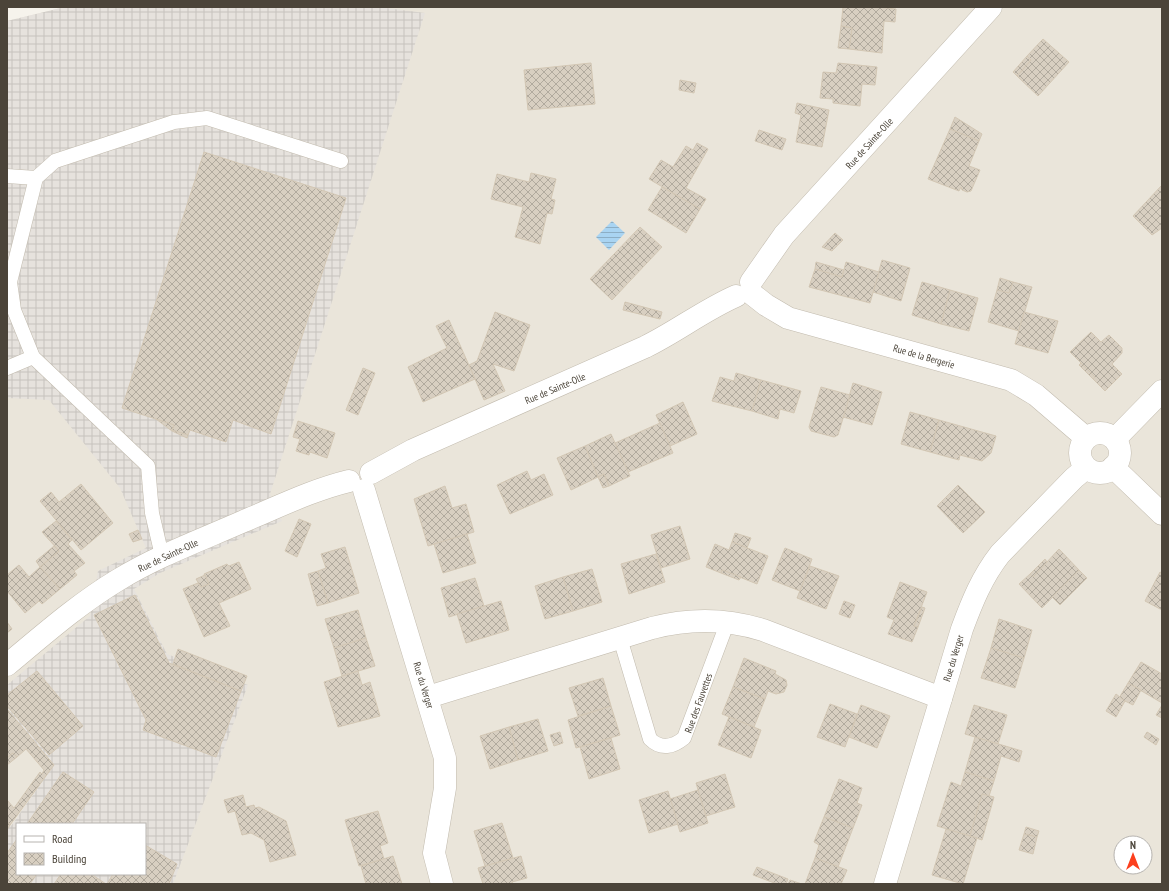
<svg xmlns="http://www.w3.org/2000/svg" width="1169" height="891" font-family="'PT Sans Narrow',sans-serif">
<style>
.residential{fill:#eae5da;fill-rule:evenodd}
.industrial{fill:url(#industrial-grid);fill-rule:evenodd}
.water{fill:url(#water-rules)}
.building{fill:url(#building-cross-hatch);stroke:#d3c7b4}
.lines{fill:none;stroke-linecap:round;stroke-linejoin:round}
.service-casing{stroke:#c2bbae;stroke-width:15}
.minor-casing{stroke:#c2bbae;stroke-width:23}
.service{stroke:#fff;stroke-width:14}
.minor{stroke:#fff;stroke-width:22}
.labels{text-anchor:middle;stroke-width:3;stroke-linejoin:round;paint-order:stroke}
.street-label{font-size:10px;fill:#4b4439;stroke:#fff}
</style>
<defs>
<pattern id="industrial-grid" width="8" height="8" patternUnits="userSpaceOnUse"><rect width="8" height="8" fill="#e6e2dd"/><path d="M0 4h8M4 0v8" fill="none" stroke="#c7c3be"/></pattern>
<pattern id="water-rules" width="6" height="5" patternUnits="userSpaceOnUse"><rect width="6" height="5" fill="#a9d4f2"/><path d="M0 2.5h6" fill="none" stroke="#8caec5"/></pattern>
<pattern id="building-cross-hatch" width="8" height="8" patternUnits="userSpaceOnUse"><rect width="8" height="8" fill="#d8cfc1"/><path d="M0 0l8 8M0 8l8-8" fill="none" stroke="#b1aa9e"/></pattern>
</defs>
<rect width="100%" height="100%" fill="#f6f3ec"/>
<!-- residential -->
<path class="residential" d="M65,7H1162V884H7V21ZM17,824H145V874H17ZM1121,843H1145V867H1121Z"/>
<!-- industrial -->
<path class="industrial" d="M65,7H378L425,13L270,494L282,521L160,573L134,589L167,654L248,685L173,884H7V821L11,826L54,765L7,709V685L90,616L98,571L146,548L120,488L49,400L7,398V21ZM17,824H145V874H17Z"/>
<!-- water -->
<path class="water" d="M612,221L625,233L609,250L596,237Z"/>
<!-- building -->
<g class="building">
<path d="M843,7H878L896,9L895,22L884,21L882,53L849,49L852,28L841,26Z"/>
<path d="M841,26L852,28L849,49L838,48Z"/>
<path d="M1043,39L1069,62L1038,96L1017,76L1031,60L1027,56Z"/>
<path d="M1027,56L1031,60L1017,76L1013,72Z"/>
<path d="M591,63L595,104L528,110L524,70Z"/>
<path d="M838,63L877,67L875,85L862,84L860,106L833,103V99L820,98L823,72L836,73Z"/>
<path d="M680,80L696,83L694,93L679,90Z"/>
<path d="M797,103L829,110L822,147L796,142L801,115L795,113Z"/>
<path d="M955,117L982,134L979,141L950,129Z"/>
<path d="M950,129L979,141L969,166L980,170L971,191L967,192L962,190L961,187L959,191L928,179Z"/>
<path d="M759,130L786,139L782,150L755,141Z"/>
<path d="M697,143L708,149L686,188L706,199L700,209L649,179L661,160L673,167L686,146L693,150Z"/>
<path d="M204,152L346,198L271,434L233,420L226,442L190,430L188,435L172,430L174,425L122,408Z"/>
<path d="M531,173L556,179L551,199L555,200L552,214L547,213L540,244L515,237L523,207L491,199L497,174L529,182Z"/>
<path d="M1162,185V228L1152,235L1133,216Z"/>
<path d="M662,187L700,209L686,233L648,210Z"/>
<path d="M640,227L662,247L612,300L590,279Z"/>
<path d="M835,233L843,240L832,251L822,247Z"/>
<path d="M882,260L910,268L901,301L873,292Z"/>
<path d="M816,262L844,270L842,277L815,269Z"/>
<path d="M846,262L879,272L870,303L809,287L815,269L842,277Z"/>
<path d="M1000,278L1013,282L1009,293L997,290Z"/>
<path d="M922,282L950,290L941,324L912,315Z"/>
<path d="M1013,282L1032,287L1019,331L988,322L997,290L1009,293Z"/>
<path d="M950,290L978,298L969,331L941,324Z"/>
<path d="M625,302L662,312L660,319L623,310Z"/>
<path d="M495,312L530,325L514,371L493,364L505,391L484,400L469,365L477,361Z"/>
<path d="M1024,312L1058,321L1048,353L1015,344Z"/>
<path d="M449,320L475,379L423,402L408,367L447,348L436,326Z"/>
<path d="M1091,332L1101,342L1109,335L1122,348V353L1112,364L1122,374L1105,391L1093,379L1095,377L1070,352Z"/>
<path d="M1081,363L1095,377L1093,379L1079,365Z"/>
<path d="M363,368L375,373L358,415L346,410Z"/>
<path d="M736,373L761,380L752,411L712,401L720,377L734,381Z"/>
<path d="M761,380L801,391L794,413L780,409L778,419L752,411Z"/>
<path d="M853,383L882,392L872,425L843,417Z"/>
<path d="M821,387L850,395L838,435L834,437L811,431L809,427Z"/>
<path d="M683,402L697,434L670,446L656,415Z"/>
<path d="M910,412L939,420L930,452L901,444Z"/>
<path d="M156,419L174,425L172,430L188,435L187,438L172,431Z"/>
<path d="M939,420L996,436L991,453L982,461L960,455L959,460L930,452Z"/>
<path d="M298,421L335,433L327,458L310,452L309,455L296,451L300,439L293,437Z"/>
<path d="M660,423L673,453L628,472L615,443Z"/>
<path d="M611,434L630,476L609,486L604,474L598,477L585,446Z"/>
<path d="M585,446L598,477L571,490L557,458Z"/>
<path d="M527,471L531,480L544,474L553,495L510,514L497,485Z"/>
<path d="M604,474L609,486L603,488L598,477Z"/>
<path d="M81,484L113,523L81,550L40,501L51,492L59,502Z"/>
<path d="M958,485L985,512L963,533L937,506Z"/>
<path d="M445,486L452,508L466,504L474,532L428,546L414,499Z"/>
<path d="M299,519L311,524L297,557L285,551Z"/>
<path d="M56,521L72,540L68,544L85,563L74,571L77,575L60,589L40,567L59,551L42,532Z"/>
<path d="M680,526L690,559L661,568L651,535Z"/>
<path d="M138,530L142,539L133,542L129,534Z"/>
<path d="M735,533L751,538L747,548L732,542Z"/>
<path d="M467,534L476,563L443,573L434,544Z"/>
<path d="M732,542L768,556L757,584L722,570L721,573L706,567L715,544L729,550Z"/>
<path d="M54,546L59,551L40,567L36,561Z"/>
<path d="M345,547L359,593L328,603L318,571L326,568L321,554Z"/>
<path d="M785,548L812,559L800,591L772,580Z"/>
<path d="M1059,549L1079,570L1042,608L1019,584L1030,574L1033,577Z"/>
<path d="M656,554L665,582L629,594L621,564Z"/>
<path d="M1045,559L1047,562L1033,577L1030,574Z"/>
<path d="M239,562L251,589L219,603L230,626L204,637L183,589L198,583L201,587L209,584L204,574L227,564L229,566Z"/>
<path d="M19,565L29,577L40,567L60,589L42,604L39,601L25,613L7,591V575Z"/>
<path d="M810,566L839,576L826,609L797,598Z"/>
<path d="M592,569L602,602L573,611L563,577Z"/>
<path d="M722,570L741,577L739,580L721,573Z"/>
<path d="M1079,570L1087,578L1060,605L1052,597Z"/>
<path d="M318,571L328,603L317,606L308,574Z"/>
<path d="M1160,572L1162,573V610L1145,601Z"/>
<path d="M205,575L209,584L201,587L196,579Z"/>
<path d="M563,577L573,611L545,619L535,586Z"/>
<path d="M475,578L484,606L449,617L441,588Z"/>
<path d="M900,582L927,592L914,626L918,627L912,642L888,634L894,620L887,617Z"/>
<path d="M135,595L169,663L241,691L216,757L143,730L146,720L94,615Z"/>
<path d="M501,601L509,630L466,643L457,614Z"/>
<path d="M844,601L855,605L850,618L839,614Z"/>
<path d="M922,607L925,608L918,627L914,626Z"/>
<path d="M358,610L366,638L334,648L325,619Z"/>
<path d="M999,619L1032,630L1024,658L991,648Z"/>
<path d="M7,622L12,629L7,633Z"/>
<path d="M366,638L375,666L342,676L334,648Z"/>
<path d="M991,648L1024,658L1015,688L981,678Z"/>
<path d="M178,649L247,676L241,691L173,664Z"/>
<path d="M744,658L776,671L775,674L786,680L787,685L784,692L776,694L768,691L765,699L733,687Z"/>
<path d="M1141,662L1162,674V703L1128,683Z"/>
<path d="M37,671L83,726L49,755L7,706V695Z"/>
<path d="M358,671L362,685L370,682L380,716L338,727L324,682Z"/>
<path d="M603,678L611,706L578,716L569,688Z"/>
<path d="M1128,683L1141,690L1133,705L1119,698Z"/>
<path d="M733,687L765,699L754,727L722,714Z"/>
<path d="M1116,694L1125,701L1116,717L1106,711Z"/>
<path d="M830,704L857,714L845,747L817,737Z"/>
<path d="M861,705L890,716L877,748L849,737Z"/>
<path d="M974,705L1007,715L998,744L965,734Z"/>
<path d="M1162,705V718L1156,715Z"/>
<path d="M611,706L620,735L576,748L568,720Z"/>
<path d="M7,709L54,765L10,825L7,821V800L14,808L40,772L42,774L44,770L26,749L17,757L13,753L7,758Z"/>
<path d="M729,717L761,730L751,758L718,745Z"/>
<path d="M538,719L548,751L518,760L509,727Z"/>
<path d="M509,727L518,760L490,769L480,736Z"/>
<path d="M560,732L563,743L554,746L550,735Z"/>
<path d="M1147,732L1159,739L1156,745L1144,737Z"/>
<path d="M975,737L1022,751L1019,762L1001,756L994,781L965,772Z"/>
<path d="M611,738L620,769L589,779L580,747Z"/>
<path d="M13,753L17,757L7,765V758Z"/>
<path d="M63,772L94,792L72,824H27Z"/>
<path d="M965,772L994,781L989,796L982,794L970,836L937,826L951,782L961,786Z"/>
<path d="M725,774L735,807L706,816L696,783Z"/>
<path d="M839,779L862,788L857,803L862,805L853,828L824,817Z"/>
<path d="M698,790L708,823L680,832L670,799Z"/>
<path d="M668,791L678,824L649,833L639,800Z"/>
<path d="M982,794L994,797L982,840L970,836Z"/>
<path d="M243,795L246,807L254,805L255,808L259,807L286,821L296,855L270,862L264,840L251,833L242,835L235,811L228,813L224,800Z"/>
<path d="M378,811L388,843L380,846L384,859L359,866L345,820Z"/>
<path d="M824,817L853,828L838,867L815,858L819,845L814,842Z"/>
<path d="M7,821L10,825L7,830Z"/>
<path d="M502,823L513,858L485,866L474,831Z"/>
<path d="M1026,827L1039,831L1037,837L1024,834Z"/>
<path d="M946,829L977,838L963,884L932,875Z"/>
<path d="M1024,834L1037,837L1033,854L1019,850Z"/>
<path d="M17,839V874H37L30,884H7V853Z"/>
<path d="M145,845L177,864L169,884H107L113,874H145Z"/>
<path d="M393,856L402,884H366L361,866Z"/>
<path d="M521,856L527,878L512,882L513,884H483L478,868Z"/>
<path d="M815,858L847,870L841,884H805Z"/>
<path d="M757,867L788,879L786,884H777L753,875Z"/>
<path d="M61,874H91L106,884H54Z"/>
<path d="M790,880L802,884H788Z"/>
</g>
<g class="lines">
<!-- service casing -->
<g class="service-casing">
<g id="service">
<path d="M7,176L36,178"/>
<path d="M7,368L33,357"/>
<path d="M162,556L152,513L148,466L33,357L14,310L10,282L36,178L55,161L174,122L207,118L341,161"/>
<path d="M620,638L650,739C661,750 673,747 684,738L728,621"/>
</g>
</g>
<!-- minor casing -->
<g class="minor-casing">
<g id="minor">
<path d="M751,282L784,235L991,7"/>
<path d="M752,294L766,305L788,318L1011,380L1036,395L1086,438"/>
<circle cx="1100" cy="453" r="20"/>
<path d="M1115,439L1162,391"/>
<path d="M1113,467L1162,514"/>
<path d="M371,473L413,450L645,347C676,332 704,310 736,296"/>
<path d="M364,490L445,758V788L434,853L442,884"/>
<path d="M7,665C42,636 78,604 118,580C157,556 201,540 244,521C278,507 312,490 349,481"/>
<path d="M428,697L652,628C690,618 725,618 763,630L941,698"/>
<path d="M885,884L962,629C972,602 982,577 1000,554L1074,478L1086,468"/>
</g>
</g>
<!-- service -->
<use href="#service" class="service"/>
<!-- minor -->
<use href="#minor" class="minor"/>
</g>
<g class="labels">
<!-- street labels -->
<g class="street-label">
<text transform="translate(869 143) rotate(-48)" y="4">Rue de Sainte-Olle</text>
<text transform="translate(924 356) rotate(16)" y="4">Rue de la Bergerie</text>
<text transform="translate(555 388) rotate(-23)" y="4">Rue de Sainte-Olle</text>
<text transform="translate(168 555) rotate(-25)" y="4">Rue de Sainte-Olle</text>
<text transform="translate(953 658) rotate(-73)" y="4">Rue du Verger</text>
<text transform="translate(424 685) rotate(73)" y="4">Rue du Verger</text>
<text transform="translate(698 703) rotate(-70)" y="4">Rue des Fauvettes</text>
</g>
</g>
<!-- border -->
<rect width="1169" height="891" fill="none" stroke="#4b4439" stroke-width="16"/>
<!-- legend -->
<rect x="16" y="823" width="130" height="52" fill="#ffffff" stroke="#b7b4b0"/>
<rect x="24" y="836" width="20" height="6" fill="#ffffff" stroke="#b7b4b0"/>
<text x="52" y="843" font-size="12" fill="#4b4439">Road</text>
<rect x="24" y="853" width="20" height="12" fill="url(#building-cross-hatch)" stroke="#b7b4b0"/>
<text x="52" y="863" font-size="12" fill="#4b4439">Building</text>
<!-- north arrow -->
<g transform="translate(1133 855)"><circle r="19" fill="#ffffff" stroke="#b7b4b0"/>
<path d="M0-3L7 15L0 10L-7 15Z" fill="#fc3f1d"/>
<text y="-6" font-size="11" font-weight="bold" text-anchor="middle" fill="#4b4439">N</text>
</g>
</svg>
